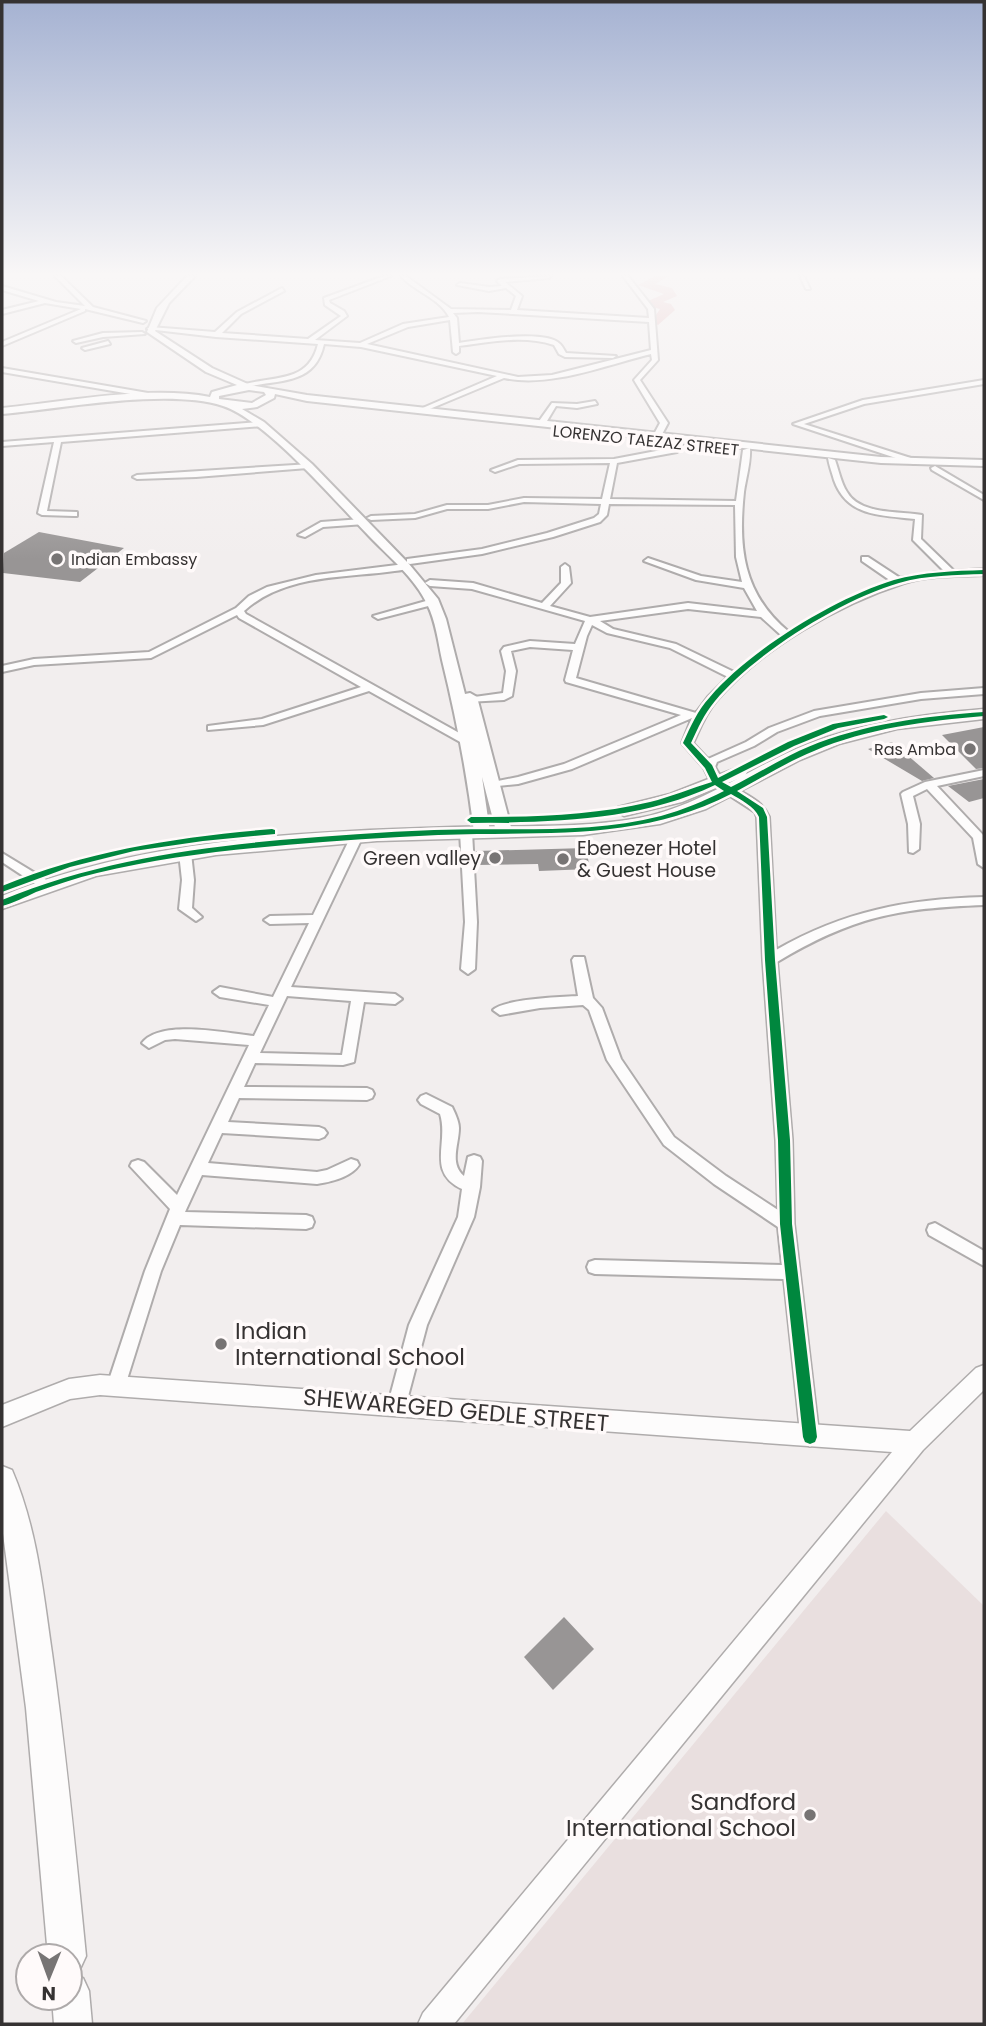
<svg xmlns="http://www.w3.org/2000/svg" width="986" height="2026" font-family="Poppins,sans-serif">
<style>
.built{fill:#e9dfdf}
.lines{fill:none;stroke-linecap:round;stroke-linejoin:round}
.river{fill:#e1afb2;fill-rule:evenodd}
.building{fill:#989595}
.minor-casing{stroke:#afacac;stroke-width:4}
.tertiary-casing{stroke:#afacac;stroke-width:3}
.secondary-casing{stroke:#afacac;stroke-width:4}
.primary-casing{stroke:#afacac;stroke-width:3}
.minor{fill:#fdfcfc;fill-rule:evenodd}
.tertiary{fill:#fdfcfc;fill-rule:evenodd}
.secondary{fill:#fdfcfc;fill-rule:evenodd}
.primary{fill:#fdfcfc;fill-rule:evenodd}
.cycleway-casing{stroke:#fffafa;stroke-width:5}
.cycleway{fill:#00873e;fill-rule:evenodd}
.poi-dot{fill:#777474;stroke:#fffafa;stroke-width:2.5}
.labels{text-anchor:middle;stroke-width:7;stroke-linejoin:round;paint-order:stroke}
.far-street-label{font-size:16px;fill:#353232;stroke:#fffafa}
.far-poi-label{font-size:16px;fill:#353232;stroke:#fffafa;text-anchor:start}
.poi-label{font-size:19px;fill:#353232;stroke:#fffafa;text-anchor:start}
.near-poi-label{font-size:23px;fill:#353232;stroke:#fffafa;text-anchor:start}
.near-street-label{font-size:23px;fill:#353232;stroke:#fffafa}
</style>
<rect width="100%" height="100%" fill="#f2eeee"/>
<!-- built -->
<path class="built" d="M886,1511L984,1606V2024H462Z"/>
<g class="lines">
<!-- river -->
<path class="river" d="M655,276H669L655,284L672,288L677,296L663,302L671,304L675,310L658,325L652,321L660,309L652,307L648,301L664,294L638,285Z"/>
</g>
<!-- building -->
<g class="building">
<path d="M39,532L124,548L80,582L3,573L4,553Z"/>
<path d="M984,727V768L976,769L942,735Z"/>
<path d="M892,742L934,778L922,781L868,749Z"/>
<path d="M984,779V798L969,802L948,786Z"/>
<path d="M586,848L590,869L539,871L538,864L476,865V851Z"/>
<path d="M564,1617L594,1649L553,1690L524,1657Z"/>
</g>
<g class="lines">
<!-- minor casing -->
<g class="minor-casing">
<g id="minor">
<path d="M55,276H61L93,307L146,321L143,323L85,309V311L2,346V342L81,309L45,303L2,314V310L39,301L2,290V286L56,302L85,306Z"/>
<path d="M384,276H391L329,300L330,303L344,311L347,316L315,340L360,343L403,324L449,317C440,298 413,291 401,276H406L451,309L511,310L516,296L506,288L489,291L457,285L460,283L489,287L502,286L497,281L500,279L551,276L549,278L505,282L522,296L517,310L649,318L648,309L623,276H628L654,309L658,360L640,380L668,423L660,438H657L653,436L660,423L634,380L652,360L651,354C606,365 550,388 504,378L420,413L418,410L497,376L361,347L324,344C315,385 281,379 247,387L245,384C277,376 309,382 318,344L216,337L147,329L150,327L215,332L237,312L282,288L284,291L241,314L222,333L308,339L341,316L325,305L324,298ZM478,312L649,322L651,350L552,375L518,377L367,344L408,327L450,320L453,352L456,354L459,352V346C491,342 523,335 554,345L559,354L565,357L613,358L616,356L566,353C564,350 563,347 560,344C546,329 479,340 459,343L457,318L453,313Z"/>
<path d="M800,276H804L810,289H806Z"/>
<path d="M103,333L142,332L145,334L103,337L76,343L73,341Z"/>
<path d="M108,341L110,344L85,350L82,348Z"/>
<path d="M2,368L148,393L151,395L148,397L2,372Z"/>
<path d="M984,380V384L864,404L804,424L917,460L918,462L914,464L793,424L863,400Z"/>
<path d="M595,401L597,404L577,408L556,406L544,426L537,424L552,403L577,404Z"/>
<path d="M260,422L263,426L61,442L47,511L77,512V516H74L42,515L38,513L54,442L2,446V442Z"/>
<path d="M677,441L684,443L677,452L617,463L610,499L736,501L743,450L750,448C751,462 746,478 744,492C738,548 743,594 789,632L833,606L891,581L862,561V557H868L900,578L944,571L913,540L915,519C881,515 847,517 834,480C832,473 829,465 828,458L835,460C839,471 841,483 847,492C860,515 900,511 922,515L921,539L954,571L984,569V575C958,576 929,575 904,583C839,604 761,648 716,701C705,714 700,728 693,743L708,759L746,742L769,728L814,711L921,693L984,688V694L921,699L820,716L777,732L754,746L717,762L715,767C727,794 758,791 769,817L776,950C844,911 907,899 984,897V905C898,908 852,917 777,962L792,1140L794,1224L819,1437L817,1443L810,1446L803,1443L801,1437L784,1279L595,1274L589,1272L587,1267L589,1262L595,1260L782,1265L778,1227L714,1184L664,1145L607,1060L589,1010L583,1005L540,1008L500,1015L493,1010C504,999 560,997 578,996L572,960L574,957H584L593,998L602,1008L621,1059L674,1137L726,1176L778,1210L776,1140L763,960L757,817L755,812L712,784L704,768L682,743L692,718L572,769L518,784L488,787V783L518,777L564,764L681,715L566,682L565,680L573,650L530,647L511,651L516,671L512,696L504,700L467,702V698L503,693L506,671L501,651L504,647L530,641L575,644L585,621L472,589L430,586L425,583L430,580L473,583L542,603L561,583V567L565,564L569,567L571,583L550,606L590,617L688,603L757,611L744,588L696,580L644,561L648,558L701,576L742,582L736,557L735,505L609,504L607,515L600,522L553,537L482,554L410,564L407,563V559L482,549L547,533L594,518L599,514L601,504L524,502L488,509H447L415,518L371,520L367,518L371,516L415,514L447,505H488L524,498L602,499L610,463L519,464L495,472L491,470L518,460L614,459L672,448ZM688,609L761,617L782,636L734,672L676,644L613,629L600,621ZM592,625L607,633L670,648L728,677L708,697L696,713L576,678L587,636Z"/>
<path d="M311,464V468H308L196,477L137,479L133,477L137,475Z"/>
<path d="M935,466L984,495V500L932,470L931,468Z"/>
<path d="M362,519L365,520V524L323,527L305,537L298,535L321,522Z"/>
<path d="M405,564L409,567L408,569C354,579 288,571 244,611L246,614L470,739V743H462L369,691L263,725L208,730V726L262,719L361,687L239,618L237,615L151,658L34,665L2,672V666L34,659L149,652L236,608L249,596L267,587L316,575Z"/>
<path d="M433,599L438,602L436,604L378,619L373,616Z"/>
<path d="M984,770V776L937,786L984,836V868L978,864L973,838L927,789L913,796L920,824L919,849L913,853L909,852L908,824L901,794L903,792L925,782Z"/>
<path d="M466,828L472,832L477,922L475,969L468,974L461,969L465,922L460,832Z"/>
<path d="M357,832L363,836L291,987L395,994L402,999L395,1004L364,1002L354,1062L343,1065L255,1063L244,1087L367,1088L372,1090L374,1094L372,1098L367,1100L239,1098L228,1122L319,1127L324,1129L327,1133L324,1137L319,1139L222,1133L208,1163L317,1172L327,1170L351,1159L357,1161L359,1165C351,1177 331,1182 317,1184L202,1175L185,1212L306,1215L312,1217L314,1222L312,1227L306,1229L180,1225L161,1271L125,1386L122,1392L116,1394L110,1392L107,1386L145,1271L170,1209L130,1166L132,1162L138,1160L144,1162L177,1195L249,1045L175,1039L165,1040L149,1048L142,1043C160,1019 226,1033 254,1036L269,1005L220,997L213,992L220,987L273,997L309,923L270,924L264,920L270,916L313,915L351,836ZM287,996L351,1001L342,1055L260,1053Z"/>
<path d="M185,849L191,853L194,880L192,908L202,917L196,921L179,909L182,880L179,853Z"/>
<path d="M2,853L48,881L50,884L48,887H40L2,862Z"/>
<path d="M426,1094L452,1107C455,1113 459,1122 459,1128C459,1144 449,1164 464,1176L468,1157L474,1155L480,1157L482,1161L480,1187L474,1217L427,1325L406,1404L404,1410L397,1412L390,1410L388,1404L409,1325L458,1217L462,1189C426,1172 449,1143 440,1114L421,1104L418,1100L421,1096Z"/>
<path d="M935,1223L984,1251V1266L929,1235L927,1230L929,1225Z"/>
</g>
</g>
<!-- tertiary casing -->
<g class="tertiary-casing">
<path id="tertiary" d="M984,1365V1390L923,1450L454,2024H418L423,2013L892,1452L100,1395L70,1399L2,1427V1405L69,1379L100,1375L910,1431L976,1368Z"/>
</g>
<!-- secondary casing -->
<g class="secondary-casing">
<path id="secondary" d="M187,276H195L169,303L155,331L212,368L250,385L307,395L881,457L984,460V466L881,463L307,401L275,394L274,398L257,407L242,409L264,422L312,464L409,564L438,599L446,619L465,694L470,693L477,697L512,831L504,836L496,831L482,777L490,832L482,837L474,832C467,774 456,717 442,660C438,642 436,621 427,604C415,578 388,556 369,536C336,502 266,420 223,406C167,388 62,409 2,414V408C64,402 149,385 210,397L212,392L237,385L206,372L147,332L157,308ZM249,390L264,392L266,395L252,403L219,399V396Z"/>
</g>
<!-- primary casing -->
<g class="primary-casing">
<g id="primary">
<path d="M984,709V719L897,729L839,744L800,760L706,809L660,824L583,835L377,841L216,855L96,876L2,909V896C140,839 306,831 454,827C516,825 579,829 639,818C702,806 750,767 808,744C864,722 925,714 984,709Z"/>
<path d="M739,767L747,772L745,776L682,802L624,816L615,811L618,807L670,794Z"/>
<path d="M2,1466L12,1470C37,1528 43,1591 52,1653C66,1753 76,1855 86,1956L80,1969L72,1973L83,1978L89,1991L92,2024H54L52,1998H70V1956H48L26,1708L2,1526Z"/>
</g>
</g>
<!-- minor -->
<use href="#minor" class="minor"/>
<!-- tertiary -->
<use href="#tertiary" class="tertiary"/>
<!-- secondary -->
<use href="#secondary" class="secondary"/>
<!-- primary -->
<use href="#primary" class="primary"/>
<!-- cycleway casing -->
<g class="cycleway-casing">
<g id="cycleway">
<path d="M984,570V574C956,575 926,575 899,583C840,600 754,654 715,701C704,714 698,728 691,743L712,765L718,778L788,742L833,724L884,715L888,717L884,719L838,728L794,746L722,782L731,787C757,774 782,758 808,747C863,724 925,716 984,712V716C927,721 867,728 814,751C787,762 763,777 737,791L763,808L767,817L775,960L790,1140L792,1224L817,1437L815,1442L810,1444L805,1442L803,1437L780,1224L778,1140L765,960L759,817C754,806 741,800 731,794C650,836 565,833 477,834C425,835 374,838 323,842C247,848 171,855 97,873C76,878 56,885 36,892C25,897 14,903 2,906V900C91,863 185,849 280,840C331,836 382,832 434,830C508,827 588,835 661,816C683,810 704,801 724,791L715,785C640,821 553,822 471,823L467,820L471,817C531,817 591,816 650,802C671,797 691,788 712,782L705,768L683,743C691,726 697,711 710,697C750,650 835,598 894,580C923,572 954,571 984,570Z"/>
<path d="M272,829L275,830V834L203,841L134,851L70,867L2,892V886C89,850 179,837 272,829Z"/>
</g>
</g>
<!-- cycleway -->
<use href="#cycleway" class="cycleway"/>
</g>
<!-- sky -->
<linearGradient id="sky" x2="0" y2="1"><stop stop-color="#a5b2d2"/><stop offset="0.49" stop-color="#f9f7f7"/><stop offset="1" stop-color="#f9f7f7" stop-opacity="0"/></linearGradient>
<rect width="986" height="559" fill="url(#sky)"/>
<!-- markers -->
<g class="poi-dot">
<circle cx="57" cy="559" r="7"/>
<circle cx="970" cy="749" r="7"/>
<circle cx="495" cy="858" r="7"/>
<circle cx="563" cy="859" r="7"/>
<circle cx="221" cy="1344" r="7"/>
<circle cx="810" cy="1815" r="7"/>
</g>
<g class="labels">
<!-- far-street labels -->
<g class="far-street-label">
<text transform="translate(646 440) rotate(6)" y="6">LORENZO TAEZAZ STREET</text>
</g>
<!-- far-poi labels -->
<g class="far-poi-label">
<text x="71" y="565">Indian Embassy</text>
<text x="956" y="755" text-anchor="end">Ras Amba</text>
</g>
<!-- poi labels -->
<g class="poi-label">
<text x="577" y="855">Ebenezer Hotel<tspan x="577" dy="22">&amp; Guest House</tspan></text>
<text x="481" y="865" text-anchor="end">Green valley</text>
</g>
<!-- near-poi labels -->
<g class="near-poi-label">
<text x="235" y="1339">Indian<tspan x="235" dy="26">International School</tspan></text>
<text x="796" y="1810" text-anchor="end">Sandford<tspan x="796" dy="26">International School</tspan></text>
</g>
<!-- near-street labels -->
<g class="near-street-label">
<text transform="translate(456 1410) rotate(5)" y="8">SHEWAREGED GEDLE STREET</text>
</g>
</g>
<!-- border -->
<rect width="986" height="2026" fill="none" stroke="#353232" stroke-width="7"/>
<!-- north arrow -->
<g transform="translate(49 1977) rotate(181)"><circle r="33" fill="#fffafa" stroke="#aeaaaa" stroke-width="2"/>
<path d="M0-5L12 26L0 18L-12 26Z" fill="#777474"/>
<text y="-10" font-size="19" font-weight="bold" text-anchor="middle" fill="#353232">N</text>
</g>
</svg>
